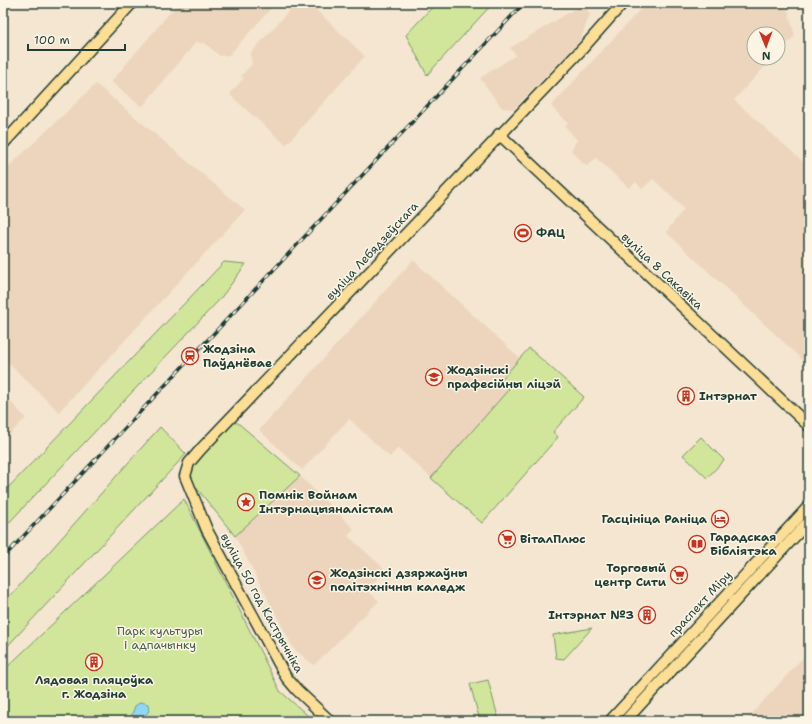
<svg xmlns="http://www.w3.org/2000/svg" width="812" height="724" font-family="'Shantell Sans',sans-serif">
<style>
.built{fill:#ecd5bc}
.green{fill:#d1e69b;stroke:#789268}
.water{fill:#91d7f3;stroke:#6399a7}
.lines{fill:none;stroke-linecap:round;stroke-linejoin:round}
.major-casing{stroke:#1f3d34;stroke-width:13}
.major{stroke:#fdde96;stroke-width:10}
.rail-casing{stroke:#1f3d34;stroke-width:3.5}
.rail{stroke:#fcf5e5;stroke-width:2;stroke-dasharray:6;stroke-linecap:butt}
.labels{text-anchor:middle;stroke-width:3;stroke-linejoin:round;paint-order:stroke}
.poi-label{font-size:12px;font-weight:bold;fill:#1f3d34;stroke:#fcf5e5;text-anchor:start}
.street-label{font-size:12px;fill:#1f3d34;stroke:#fcf5e5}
.park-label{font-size:12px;fill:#435f49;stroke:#fcf5e5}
</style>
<rect width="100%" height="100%" fill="#f5e6d2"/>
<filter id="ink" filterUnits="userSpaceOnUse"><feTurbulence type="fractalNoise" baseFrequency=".025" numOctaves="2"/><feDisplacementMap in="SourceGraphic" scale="8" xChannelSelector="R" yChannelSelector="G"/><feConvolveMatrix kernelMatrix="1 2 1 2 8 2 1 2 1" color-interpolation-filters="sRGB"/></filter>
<g filter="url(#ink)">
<!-- built -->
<g class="built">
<path d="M178,3H276L229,55L220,56L203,42L201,44L197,41L142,107L111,82Z"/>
<path d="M296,3H309L365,56L286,145L231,96V92L244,78L241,76L252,64L250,54Z"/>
<path d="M646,3H775L788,10L795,36L778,53V34H754V58H773L734,100L809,167V366L666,232L684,209L653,179L642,189L636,182L629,188L596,158L587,166L584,163L583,164L571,150L577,140L565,126L568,124L551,106Z"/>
<path d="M583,4L590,14L580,41L514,109L502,108L480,78L516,55L510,48Z"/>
<path d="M96,84L245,210L59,412L3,358V172Z"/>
<path d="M413,260L520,358L529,348L584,397L553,432L558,437L482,523L398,448L390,457L349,419L302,470L259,430Z"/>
<path d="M3,394L26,418L3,441Z"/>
<path d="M300,476L354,529L348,536L386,570L367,590L379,601L314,665L294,649L235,536Z"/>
<path d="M808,652L809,721H751L748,718Z"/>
</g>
<!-- green -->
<g class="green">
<path d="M436,3H493L427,75L406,35Z"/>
<path d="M224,262L246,264L220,299L3,529V493Z"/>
<path d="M529,348L584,397L553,432L558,437L482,523L431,478L509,389L500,381Z"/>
<path d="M231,422L238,423L300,476L235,536L191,481L192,462Z"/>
<path d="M160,427L186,454L3,651V604Z"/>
<path d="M701,437L724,460L707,478L683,455Z"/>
<path d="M184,499L280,691L314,721H3V671Z"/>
<path d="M592,628L564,659L556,658L553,635Z"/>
<path d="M488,680L499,721H480L470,684Z"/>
</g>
<!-- water -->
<path class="water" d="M141,702L148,704L149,711L140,721H134L131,717L135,706Z"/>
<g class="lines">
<!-- major casing -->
<g class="major-casing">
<g id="major">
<path d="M499,134L809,426"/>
<path d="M3,144L132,3"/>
<path d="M330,721L297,690L286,677L207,530L185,476L189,463L201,449L583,48L623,3"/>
<path d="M610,721L809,506"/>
<path d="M625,721L809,521"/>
</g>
</g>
<!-- major -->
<use href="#major" class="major"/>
<!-- rail casing -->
<g class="rail-casing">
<path id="rail" d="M3,558L524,3"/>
</g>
<!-- rail -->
<use href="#rail" class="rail"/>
</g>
</g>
<!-- icons -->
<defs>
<g id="stadium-ring" transform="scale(0.9)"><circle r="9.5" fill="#fcf5e5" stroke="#c8321e" stroke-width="1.5"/><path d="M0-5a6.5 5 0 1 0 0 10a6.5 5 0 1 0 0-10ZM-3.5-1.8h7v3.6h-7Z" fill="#c8321e"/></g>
<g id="station-ring" transform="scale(0.9)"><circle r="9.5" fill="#fcf5e5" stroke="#c8321e" stroke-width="1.5"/><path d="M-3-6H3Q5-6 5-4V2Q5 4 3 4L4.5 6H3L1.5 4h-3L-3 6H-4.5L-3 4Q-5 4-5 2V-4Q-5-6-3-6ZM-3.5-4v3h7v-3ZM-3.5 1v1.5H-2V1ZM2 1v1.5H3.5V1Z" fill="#c8321e"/></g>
<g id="university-ring" transform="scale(0.9)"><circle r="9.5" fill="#fcf5e5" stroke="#c8321e" stroke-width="1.5"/><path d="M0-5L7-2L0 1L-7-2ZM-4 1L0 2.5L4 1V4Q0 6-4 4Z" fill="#c8321e"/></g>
<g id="building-ring" transform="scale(0.9)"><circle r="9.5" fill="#fcf5e5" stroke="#c8321e" stroke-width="1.5"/><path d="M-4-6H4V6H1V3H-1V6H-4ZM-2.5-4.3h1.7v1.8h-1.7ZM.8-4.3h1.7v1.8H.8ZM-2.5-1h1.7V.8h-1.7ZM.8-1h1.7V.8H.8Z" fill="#c8321e"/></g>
<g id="sight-ring" transform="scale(0.9)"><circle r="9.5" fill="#fcf5e5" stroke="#c8321e" stroke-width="1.5"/><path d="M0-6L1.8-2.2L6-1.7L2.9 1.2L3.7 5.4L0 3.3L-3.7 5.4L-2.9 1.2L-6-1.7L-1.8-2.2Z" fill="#c8321e"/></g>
<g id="hotel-ring" transform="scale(0.9)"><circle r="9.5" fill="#fcf5e5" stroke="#c8321e" stroke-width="1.5"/><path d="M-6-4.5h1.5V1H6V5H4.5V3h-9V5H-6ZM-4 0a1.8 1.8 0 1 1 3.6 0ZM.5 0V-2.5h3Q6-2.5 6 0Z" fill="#c8321e"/></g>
<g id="supermarket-ring" transform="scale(0.9)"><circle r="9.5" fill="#fcf5e5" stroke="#c8321e" stroke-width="1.5"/><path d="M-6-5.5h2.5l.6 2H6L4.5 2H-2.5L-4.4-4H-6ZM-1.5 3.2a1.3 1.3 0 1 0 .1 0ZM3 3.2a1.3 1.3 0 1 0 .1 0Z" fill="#c8321e"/></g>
<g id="library-ring" transform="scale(0.9)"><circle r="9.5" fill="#fcf5e5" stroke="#c8321e" stroke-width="1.5"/><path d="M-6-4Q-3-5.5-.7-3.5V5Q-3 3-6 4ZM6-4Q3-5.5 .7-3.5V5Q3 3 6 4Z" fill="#c8321e"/></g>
</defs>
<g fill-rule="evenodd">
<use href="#stadium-ring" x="523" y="233"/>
<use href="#station-ring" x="190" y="356"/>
<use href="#university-ring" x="434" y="377"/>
<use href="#building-ring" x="686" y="396"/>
<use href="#sight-ring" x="246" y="502"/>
<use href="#hotel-ring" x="720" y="519"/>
<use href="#supermarket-ring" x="507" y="539"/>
<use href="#library-ring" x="697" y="544"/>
<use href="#supermarket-ring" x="679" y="575"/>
<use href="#university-ring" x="317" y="580"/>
<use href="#building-ring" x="647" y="615"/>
<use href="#building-ring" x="94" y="662"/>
</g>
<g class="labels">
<!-- poi labels -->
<g class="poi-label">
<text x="536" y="237">ФАЦ</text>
<text x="203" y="353">Жодзіна<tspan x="203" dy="14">Паўднёвае</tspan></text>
<text x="447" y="374">Жодзінскі<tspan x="447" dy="14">прафесійны ліцэй</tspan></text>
<text x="699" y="400">Інтэрнат</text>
<text x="259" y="499">Помнік Войнам<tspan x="259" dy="14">Інтэрнацыяналістам</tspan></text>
<text x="707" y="523" text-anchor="end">Гасцініца Раніца</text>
<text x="710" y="541">Гарадская<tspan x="710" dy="14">Бібліятэка</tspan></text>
<text x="520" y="543">ВіталПлюс</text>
<text x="666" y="572" text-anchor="end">Торговый<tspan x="666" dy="14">центр Сити</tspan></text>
<text x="330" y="577">Жодзінскі дзяржаўны<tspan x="330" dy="14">політэхнічны каледж</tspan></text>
<text x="634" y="619" text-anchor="end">Інтэрнат №3</text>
<text x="94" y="684" text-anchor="middle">Лядовая пляцоўка<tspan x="94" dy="14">г. Жодзіна</tspan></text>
</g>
<!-- street labels -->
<g class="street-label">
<text transform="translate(372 251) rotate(-47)" y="4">вуліца Лебядзеўскага</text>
<text transform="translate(662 271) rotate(43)" y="4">вуліца 8 Сакавіка</text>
<text transform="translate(262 603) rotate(61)" y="4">вуліца 50 год Кастрычніка</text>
<text transform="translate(700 604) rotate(-47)" y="4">праспект Міру</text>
</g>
<!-- park labels -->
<g class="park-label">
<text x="160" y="635">Парк культуры<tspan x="160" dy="14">і адпачынку</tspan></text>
</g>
</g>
<!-- margin -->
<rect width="812" height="724" fill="none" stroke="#fcf5e5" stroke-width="16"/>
<rect x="8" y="8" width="796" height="708" fill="none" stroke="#1f3d34" stroke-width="1.5" filter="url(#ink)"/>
<!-- north arrow -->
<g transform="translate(766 46) rotate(179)"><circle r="19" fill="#fcf5e5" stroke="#a4ab9e"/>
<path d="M0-3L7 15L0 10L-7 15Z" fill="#c8321e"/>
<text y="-6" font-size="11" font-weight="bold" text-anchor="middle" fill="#1f3d34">N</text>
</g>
<!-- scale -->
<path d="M28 44v6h97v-6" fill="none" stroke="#1f3d34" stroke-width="2"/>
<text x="34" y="44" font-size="12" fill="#1f3d34" stroke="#fcf5e5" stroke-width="3" paint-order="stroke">100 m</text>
</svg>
